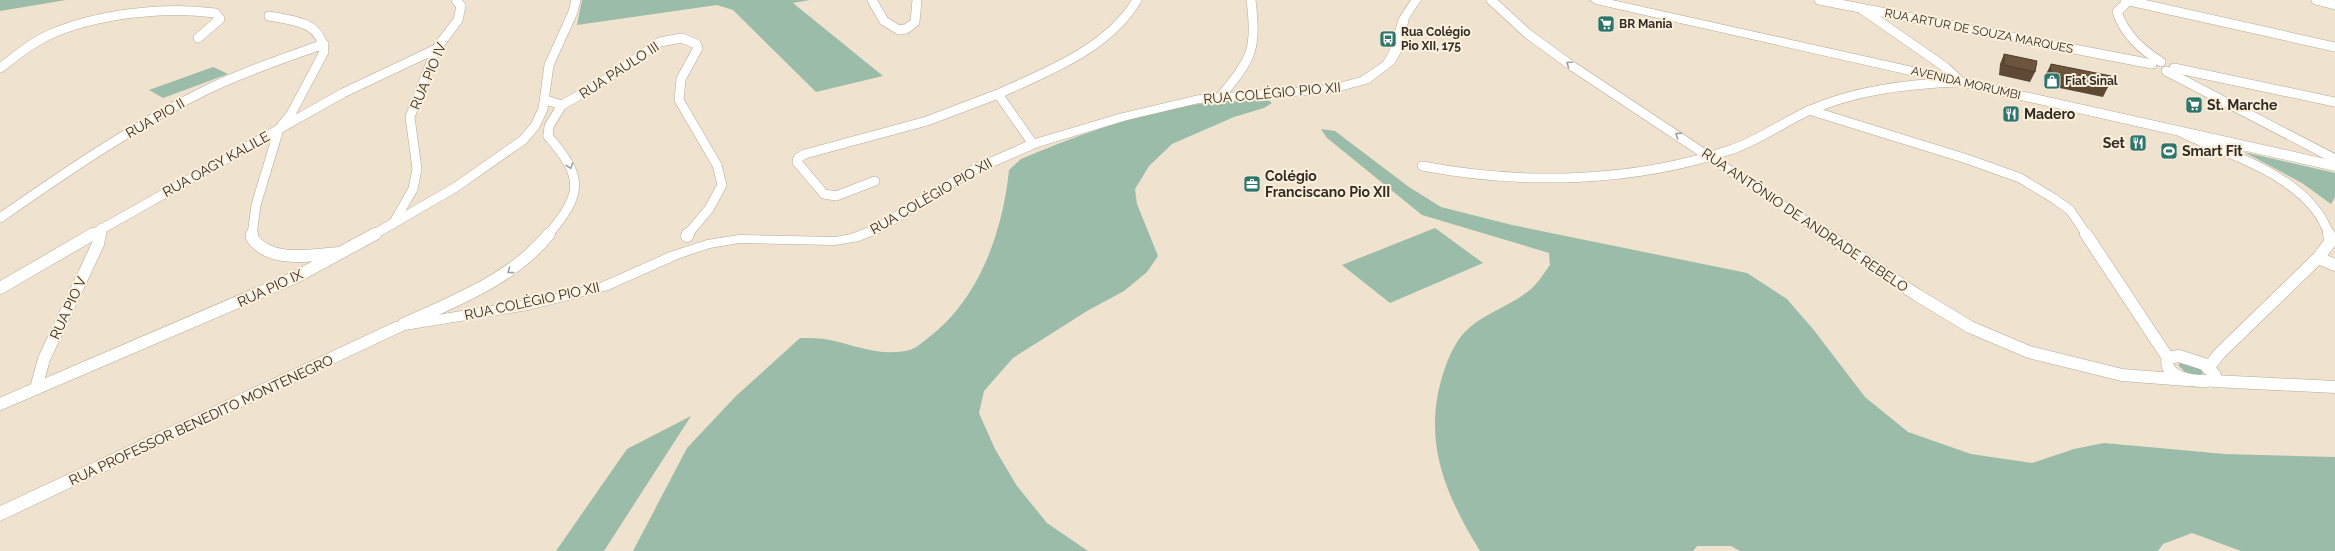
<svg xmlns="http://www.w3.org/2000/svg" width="2335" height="551" font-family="Raleway,sans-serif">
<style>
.green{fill:#9abca8}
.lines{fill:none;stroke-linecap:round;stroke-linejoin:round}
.street-far1-casing{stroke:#b5a996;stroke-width:10}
.street-casing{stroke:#b5a996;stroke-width:13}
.secondary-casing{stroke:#b5a996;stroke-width:1}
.primary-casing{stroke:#b5a996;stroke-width:1}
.street-far1{stroke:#fff;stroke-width:9}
.street{stroke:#fff;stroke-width:12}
.secondary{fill:#fff;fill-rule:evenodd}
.primary{fill:#fff;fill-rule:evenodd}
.wall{fill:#5e4934}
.building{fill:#6d553d;stroke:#4c3c2b}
.oneway{stroke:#a2a09c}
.labels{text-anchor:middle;stroke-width:4;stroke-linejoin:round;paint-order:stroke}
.far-poi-label{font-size:12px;font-weight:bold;fill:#312c24;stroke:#fcf0dc;text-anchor:start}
.far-street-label{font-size:12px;fill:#312c24;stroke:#fcf0dc}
.street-label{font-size:14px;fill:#312c24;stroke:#fcf0dc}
.poi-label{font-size:14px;font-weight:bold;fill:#312c24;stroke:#fcf0dc;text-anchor:start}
</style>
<rect width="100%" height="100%" fill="#efe3cf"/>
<!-- green -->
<g class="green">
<path d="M0,0H66L0,11Z"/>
<path d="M582,0H810L793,3L883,76L816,92L733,10L717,5L577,25Z"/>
<path d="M213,67L228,74L163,98L149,90Z"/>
<path d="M1267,99L1272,103L1264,108L1234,117L1172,144L1149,166L1135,189L1137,204L1158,256L1147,272L1124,291L1087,311L1013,358L984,391L979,413L995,449L1017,486L1047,523L1088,551H633L687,448L736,396L800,338C809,338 820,338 830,340C857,346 881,357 910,350C916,348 923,342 928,338C979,300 1003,231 1009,170L1021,159C1069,139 1118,120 1169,109C1201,102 1234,101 1267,99Z"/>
<path d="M1321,129L1335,131L1409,187L1441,207L1512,225L1747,273L1787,299L1813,329L1865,397L1908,432L1971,454L2032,463L2074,449L2104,443L2225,454L2335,457V551H2241L2192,533L2163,544L2158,551H1740L1731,546H1697L1693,551H1480C1445,494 1422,441 1443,374C1448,358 1456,339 1469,328C1487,312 1513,305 1531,289C1538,283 1544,273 1550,265L1549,253L1422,215L1327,138Z"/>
<path d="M2244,152L2335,173V197L2331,204L2302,183Z"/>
<path d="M1435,228L1483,263L1390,303L1342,265Z"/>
<path d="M2182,362L2200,368L2203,373L2199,376L2186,373L2178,365Z"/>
<path d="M691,416L604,551H556L627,449Z"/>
</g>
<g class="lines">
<!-- street-far1 casing -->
<g class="street-far1-casing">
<g id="street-far1">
<path d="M872,0L884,21L899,30L906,29L915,22L917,0"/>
<path d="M1491,0L1528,34L1572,66L1827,235"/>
<path d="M1819,0L2152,64"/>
<path d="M2125,0L2335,47"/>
<path d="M2129,0L2117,12C2125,35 2141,49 2161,62"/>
<path d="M2316,0L2335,5"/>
<path d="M1863,10L1945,67L1961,82"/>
<path d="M0,68C16,56 32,42 51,34C97,14 165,6 215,13L220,19L198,38"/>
<path d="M2174,68L2335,102"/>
<path d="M2166,71L2335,159"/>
<path d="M1221,96C1252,58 1257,50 1251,0"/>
<path d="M545,100L562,105L549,126L548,136"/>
<path d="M562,105L599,84L660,42L682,38L696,44L698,48L681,79L679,100L717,165L722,185L709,209L687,235"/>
<path d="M1809,110L1967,159L2020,178L2053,198L2070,210L2087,235"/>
<path d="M2182,133C2232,156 2311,178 2329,235"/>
<path d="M548,136C584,178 583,193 548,235"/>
<path d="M1033,144L998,94C1047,72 1109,48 1137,0"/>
<path d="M1422,166C1522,185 1632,183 1730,150C1758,141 1782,123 1808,111C1855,90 1908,84 1959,82"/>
<path d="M875,181L836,196L824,194L797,162L798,158L805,154L927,121L998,94"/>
<path d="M0,218C66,172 133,126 206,90C244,72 284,58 324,44"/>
<path d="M393,224L413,189L417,169L410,117L436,49L458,20L461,6L456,0"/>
<path d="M91,235L343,93L436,49"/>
<path d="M100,235L102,228"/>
<path d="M252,235L256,205L279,129L291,114L324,52C321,21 294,21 269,16"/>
<path d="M373,235L456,187L523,140L535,126L543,109L549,65L573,12L576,0"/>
</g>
</g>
<!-- street casing -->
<g class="street-casing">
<g id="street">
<path d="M252,234V238C271,264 311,255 339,253"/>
<path d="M1826,234L1917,295L1970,327L2029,352L2122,375L2187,380"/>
<path d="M2086,234L2168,358"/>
<path d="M687,236L688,234"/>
<path d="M2318,258L2335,265"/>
<path d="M0,288L93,234"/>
<path d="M404,324C454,301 513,279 549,234"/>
<path d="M2179,356L2204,364L2215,375L2214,379C2201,385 2161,378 2168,358Z"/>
<path d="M2209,367L2219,354L2318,258L2331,241L2329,234"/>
<path d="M2213,381L2335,387"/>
<path d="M36,388L44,359L98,244L100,234"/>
<path d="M0,404L296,277L375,234"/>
</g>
</g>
<!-- secondary casing -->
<g class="secondary-casing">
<path id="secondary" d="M1411,0H1421L1409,18L1401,52L1394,64L1369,83L1332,93L1199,103L1127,120L1038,147L974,175L884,231L859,241L835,245L739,243L710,248L680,258L608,290L528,310L405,330L0,521V506L395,322L528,300L598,284L670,252L707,240L739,235L835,237L851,234L874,225L964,169L1028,141L1119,114L1199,95L1332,85L1361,77L1383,62L1389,52L1399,18Z"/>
</g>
<!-- primary casing -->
<g class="primary-casing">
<path id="primary" d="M1590,0H1612L2335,161V171L1596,4Z"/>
</g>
<!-- street-far1 -->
<use href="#street-far1" class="street-far1"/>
<!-- street -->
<use href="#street" class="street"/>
<!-- secondary -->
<use href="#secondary" class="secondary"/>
<!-- primary -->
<use href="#primary" class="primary"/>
</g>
<!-- wall -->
<g class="wall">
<path d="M2004,54L2035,72L2030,82L1999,75L2000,64Z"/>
<path d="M2051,64L2108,87L2103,97L2045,85L2046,74Z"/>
</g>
<!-- building -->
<g class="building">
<path d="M2004,54L2037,61L2035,72L2004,65Z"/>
<path d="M2051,64L2111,76L2108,87L2050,75Z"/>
</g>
<!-- one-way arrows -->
<defs><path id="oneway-chevron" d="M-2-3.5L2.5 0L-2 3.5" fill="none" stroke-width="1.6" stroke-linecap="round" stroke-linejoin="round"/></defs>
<g class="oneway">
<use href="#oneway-chevron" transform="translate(1569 64) rotate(-145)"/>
<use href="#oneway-chevron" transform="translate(1678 135) rotate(-147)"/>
<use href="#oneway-chevron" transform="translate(570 166) rotate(71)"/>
<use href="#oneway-chevron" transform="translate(510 271) rotate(144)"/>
</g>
<!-- icons -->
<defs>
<g id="supermarket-square" transform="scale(0.9)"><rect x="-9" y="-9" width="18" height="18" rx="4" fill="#2e756b" stroke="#fcf0dc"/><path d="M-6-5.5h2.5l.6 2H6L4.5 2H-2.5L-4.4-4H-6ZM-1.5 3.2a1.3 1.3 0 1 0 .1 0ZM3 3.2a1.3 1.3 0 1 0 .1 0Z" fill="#fff"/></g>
<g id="bus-square" transform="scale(0.9)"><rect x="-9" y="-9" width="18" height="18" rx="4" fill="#2e756b" stroke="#fcf0dc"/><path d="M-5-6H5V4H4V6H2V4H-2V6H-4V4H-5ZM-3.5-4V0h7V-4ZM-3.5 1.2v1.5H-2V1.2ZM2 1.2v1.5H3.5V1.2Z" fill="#fff"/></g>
<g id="shop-square" transform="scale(0.9)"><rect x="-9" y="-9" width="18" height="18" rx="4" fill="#2e756b" stroke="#fcf0dc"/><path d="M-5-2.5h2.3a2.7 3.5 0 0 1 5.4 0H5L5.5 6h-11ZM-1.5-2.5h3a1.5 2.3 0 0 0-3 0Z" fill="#fff"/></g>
<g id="restaurant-square" transform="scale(0.9)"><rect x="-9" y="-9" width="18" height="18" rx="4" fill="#2e756b" stroke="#fcf0dc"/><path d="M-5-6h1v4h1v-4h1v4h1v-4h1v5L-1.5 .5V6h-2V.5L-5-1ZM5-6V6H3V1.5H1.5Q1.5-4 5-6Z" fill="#fff"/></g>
<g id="stadium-square" transform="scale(0.9)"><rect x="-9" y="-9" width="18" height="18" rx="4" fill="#2e756b" stroke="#fcf0dc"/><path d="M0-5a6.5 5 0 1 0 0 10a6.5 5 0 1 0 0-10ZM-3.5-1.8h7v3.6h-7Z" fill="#fff"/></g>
<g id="office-square" transform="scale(0.9)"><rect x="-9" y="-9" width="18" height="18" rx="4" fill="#2e756b" stroke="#fcf0dc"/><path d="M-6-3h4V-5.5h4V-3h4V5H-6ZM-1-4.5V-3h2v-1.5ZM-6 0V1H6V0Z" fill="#fff"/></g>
</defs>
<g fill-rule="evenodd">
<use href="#supermarket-square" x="1606" y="24"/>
<use href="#bus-square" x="1388" y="39"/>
<use href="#shop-square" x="2052" y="81"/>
<use href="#supermarket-square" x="2194" y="105"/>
<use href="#restaurant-square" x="2011" y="114"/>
<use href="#restaurant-square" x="2138" y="143"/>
<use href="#stadium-square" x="2169" y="151"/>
<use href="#office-square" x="1252" y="184"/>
</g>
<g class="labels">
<!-- far-poi labels -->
<g class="far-poi-label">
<text x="1619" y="28">BR Mania</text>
<text x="1401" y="36">Rua Colégio<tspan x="1401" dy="14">Pio XII, 175</tspan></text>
<text x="2065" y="85">Fiat Sinal</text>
</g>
<!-- far-street labels -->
<g class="far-street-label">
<text transform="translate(1979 31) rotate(11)" y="4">RUA ARTUR DE SOUZA MARQUES</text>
<text transform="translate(1966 83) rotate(13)" y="4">AVENIDA MORUMBI</text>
</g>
<!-- street labels -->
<g class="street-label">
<text transform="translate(619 70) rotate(-33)" y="5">RUA PAULO III</text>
<text transform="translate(428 76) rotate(-67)" y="5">RUA PIO IV</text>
<text transform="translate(1272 93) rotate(-5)" y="5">RUA COLÉGIO PIO XII</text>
<text transform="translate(155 118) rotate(-30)" y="5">RUA PIO II</text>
<text transform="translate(216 164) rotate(-29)" y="5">RUA OAGY KALILE</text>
<text transform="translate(931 196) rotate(-30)" y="5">RUA COLÉGIO PIO XII</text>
<text transform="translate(1805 220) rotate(34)" y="5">RUA ANTÔNIO DE ANDRADE REBELO</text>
<text transform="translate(270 288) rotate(-25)" y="5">RUA PIO IX</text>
<text transform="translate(532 301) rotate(-12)" y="5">RUA COLÉGIO PIO XII</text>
<text transform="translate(68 308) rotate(-65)" y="5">RUA PIO V</text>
<text transform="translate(201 420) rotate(-25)" y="5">RUA PROFESSOR BENEDITO MONTENEGRO</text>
</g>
<!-- poi labels -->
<g class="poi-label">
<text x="2207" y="110">St. Marche</text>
<text x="2024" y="119">Madero</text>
<text x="2125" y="148" text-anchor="end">Set</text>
<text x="2182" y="156">Smart Fit</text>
<text x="1265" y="181">Colégio<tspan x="1265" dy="16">Franciscano Pio XII</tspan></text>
</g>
</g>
</svg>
